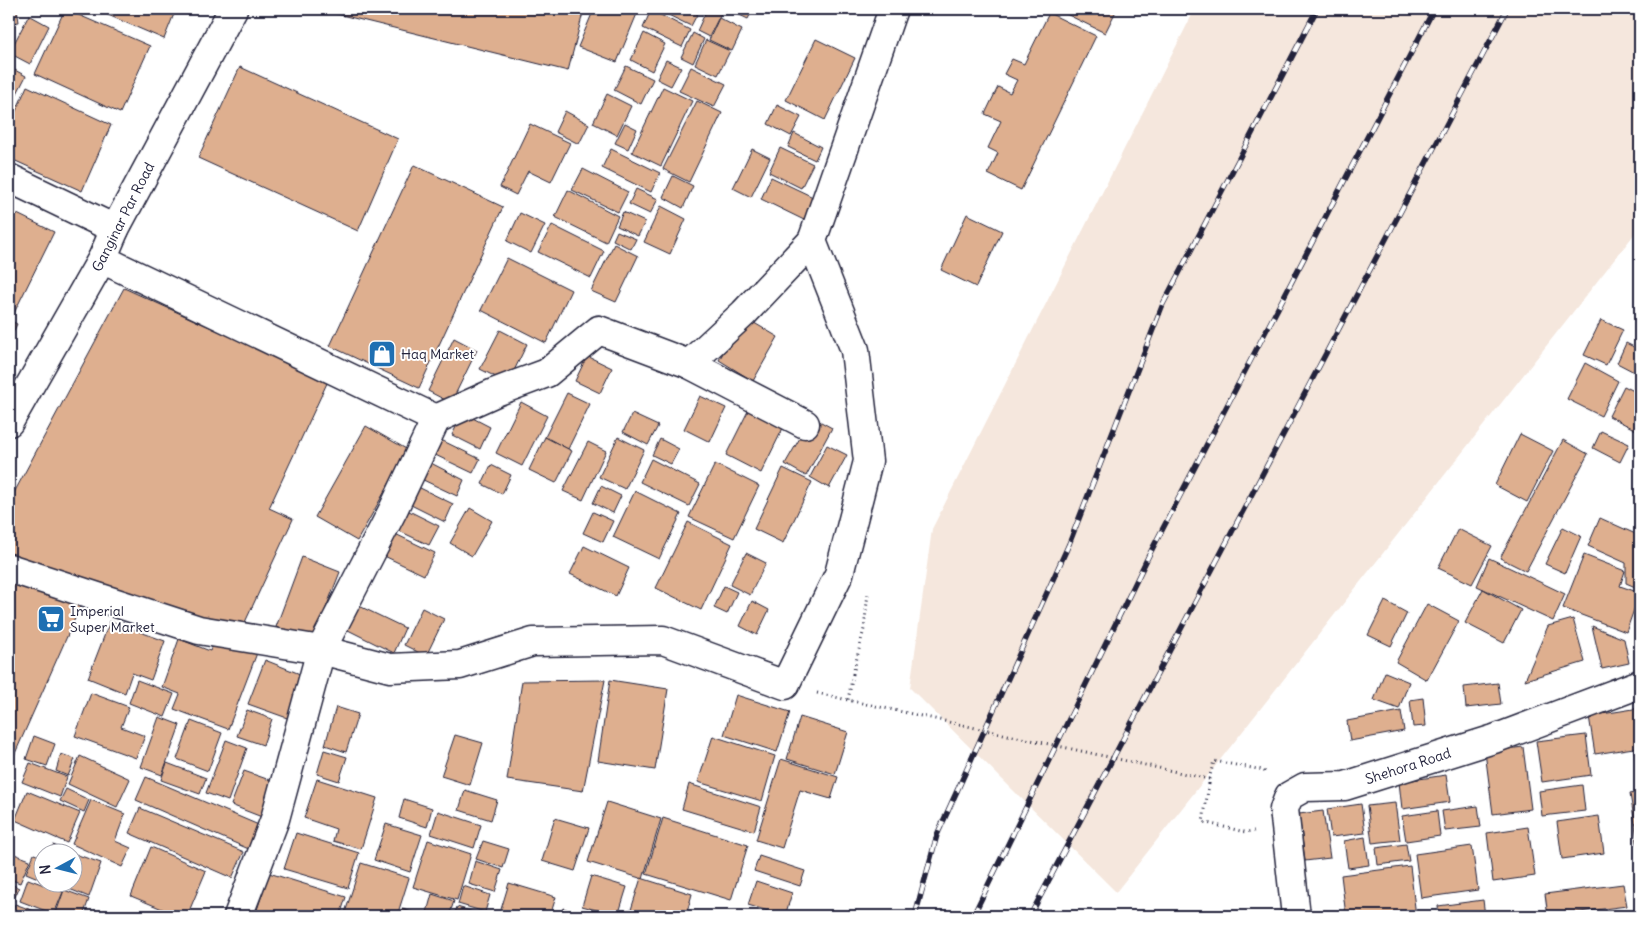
<svg xmlns="http://www.w3.org/2000/svg" width="1649" height="925" font-family="Delius,sans-serif">
<style>
.built{fill:#f5e7dd}
.building{fill:#deaf8f;stroke:#22223b}
.lines{fill:none;stroke-linecap:round;stroke-linejoin:round}
.minor-casing{stroke:#22223b;stroke-width:31}
.path{stroke:#22223b;stroke-width:3;stroke-dasharray:1 4;stroke-linecap:butt}
.minor{stroke:#fff;stroke-width:28}
.rail-casing{stroke:#22223b;stroke-width:5.5}
.rail{stroke:#fff;stroke-width:4;stroke-dasharray:11;stroke-linecap:butt}
.path-bridge{stroke:#22223b;stroke-width:3;stroke-dasharray:1 4;stroke-linecap:butt}
.labels{text-anchor:middle;stroke-width:4;stroke-linejoin:round;paint-order:stroke}
.street-label{font-size:14px;fill:#22223b;stroke:#fff}
.poi-label{font-size:14px;fill:#22223b;stroke:#fff;text-anchor:start}
</style>
<rect width="100%" height="100%" fill="#fff"/>
<filter id="ink" filterUnits="userSpaceOnUse"><feTurbulence type="fractalNoise" baseFrequency=".02" numOctaves="2"/><feDisplacementMap in="SourceGraphic" scale="10" xChannelSelector="R" yChannelSelector="G"/><feConvolveMatrix kernelMatrix="1 2 1 2 8 2 1 2 1" color-interpolation-filters="sRGB"/></filter>
<g filter="url(#ink)">
<!-- built -->
<path class="built" d="M1195,9H1640V227L1116,892L910,688L932,529Z"/>
<!-- building -->
<g class="building">
<path d="M9,9H17L19,22L9,23Z"/>
<path d="M65,9L150,46L120,113L35,74Z"/>
<path d="M94,9H176L164,39Z"/>
<path d="M317,9H584L568,71Z"/>
<path d="M594,9H639L617,62L578,47Z"/>
<path d="M656,9H700L691,26Z"/>
<path d="M707,9H723L709,37L697,31Z"/>
<path d="M732,9H753L748,19L731,11Z"/>
<path d="M1056,9H1117L1105,33Z"/>
<path d="M651,10L690,30L682,47L643,28Z"/>
<path d="M1049,13L1096,36L1021,190L988,174L998,153L988,148L1001,121L985,114L998,87L1010,93L1017,80L1004,74L1012,59L1024,64Z"/>
<path d="M29,15L49,26L30,64L9,53Z"/>
<path d="M719,18L742,30L732,51L709,40Z"/>
<path d="M644,33L665,44L652,71L631,60Z"/>
<path d="M693,33L704,39L693,63L681,57Z"/>
<path d="M816,39L855,58L825,120L786,100Z"/>
<path d="M706,40L730,51L718,75L695,64Z"/>
<path d="M666,60L681,67L671,86L657,79Z"/>
<path d="M626,66L653,79L641,104L614,90Z"/>
<path d="M9,67L26,76L9,109Z"/>
<path d="M240,67L398,139L358,231L198,158Z"/>
<path d="M691,67L726,84L714,107L679,91Z"/>
<path d="M27,86L111,125L82,191L9,158V127Z"/>
<path d="M663,87L692,101L661,166L632,152Z"/>
<path d="M607,94L631,106L617,135L593,123Z"/>
<path d="M697,101L722,113L689,182L663,169Z"/>
<path d="M777,105L801,117L791,136L768,124Z"/>
<path d="M565,111L589,124L579,144L555,132Z"/>
<path d="M625,123L637,129L628,149L615,143Z"/>
<path d="M530,124L570,143L551,182L528,171L516,195L500,187Z"/>
<path d="M794,133L821,147L815,160L788,147Z"/>
<path d="M780,148L813,164L801,188L769,172Z"/>
<path d="M611,149L660,173L651,192L602,168Z"/>
<path d="M752,149L770,158L751,197L733,188Z"/>
<path d="M414,165L503,207L419,388L330,346Z"/>
<path d="M583,169L628,192L618,212L572,190Z"/>
<path d="M673,176L693,186L683,208L663,197Z"/>
<path d="M771,177L815,198L804,220L761,199Z"/>
<path d="M636,189L658,199L650,214L629,204Z"/>
<path d="M568,190L618,216L606,242L555,217Z"/>
<path d="M661,206L686,219L670,254L644,242Z"/>
<path d="M9,210L54,232L14,313L9,311Z"/>
<path d="M623,212L645,222L638,236L617,226Z"/>
<path d="M520,213L545,225L531,253L507,241Z"/>
<path d="M967,214L1002,231L976,287L941,270Z"/>
<path d="M552,225L604,251L591,278L538,252Z"/>
<path d="M617,231L636,239L631,249L613,240Z"/>
<path d="M614,244L638,256L616,302L591,291Z"/>
<path d="M507,258L571,290L546,343L481,310Z"/>
<path d="M124,288L328,381L269,508L293,519L240,633L9,555V502Z"/>
<path d="M744,317L778,337L753,381L719,360Z"/>
<path d="M9,320L17,324L9,341Z"/>
<path d="M1601,320L1623,330L1606,365L1584,355Z"/>
<path d="M500,330L527,344L508,383L480,369Z"/>
<path d="M454,338L477,350L451,403L428,391Z"/>
<path d="M1626,343L1640,350V375L1617,363Z"/>
<path d="M587,356L612,368L600,393L575,381Z"/>
<path d="M1585,363L1618,381L1601,416L1567,399Z"/>
<path d="M1624,386L1640,394V432L1609,416Z"/>
<path d="M567,393L590,404L568,449L545,437Z"/>
<path d="M700,396L726,408L710,442L684,429Z"/>
<path d="M521,402L547,416L522,466L496,453Z"/>
<path d="M749,409L784,426L761,473L726,455Z"/>
<path d="M463,413L490,427L480,449L452,435Z"/>
<path d="M632,414L658,426L648,445L623,432Z"/>
<path d="M812,417L832,428L806,476L785,464Z"/>
<path d="M366,426L408,450L357,541L315,517Z"/>
<path d="M1601,431L1629,444L1620,462L1593,448Z"/>
<path d="M1520,434L1553,451L1527,502L1495,485Z"/>
<path d="M545,437L572,451L556,483L529,470Z"/>
<path d="M618,437L644,450L625,489L599,477Z"/>
<path d="M437,438L480,459L473,473L429,452Z"/>
<path d="M660,439L679,449L671,464L652,455Z"/>
<path d="M1563,440L1588,454L1526,571L1500,558Z"/>
<path d="M588,442L606,451L583,500L563,491Z"/>
<path d="M827,445L847,455L829,488L810,477Z"/>
<path d="M651,459L700,484L689,506L640,482Z"/>
<path d="M427,461L464,480L457,496L419,478Z"/>
<path d="M715,464L759,486L734,538L689,517Z"/>
<path d="M491,465L511,475L502,494L482,484Z"/>
<path d="M783,468L812,482L783,543L754,529Z"/>
<path d="M416,486L453,504L445,522L407,503Z"/>
<path d="M601,486L621,496L613,513L593,503Z"/>
<path d="M635,491L681,514L659,559L613,537Z"/>
<path d="M403,508L439,526L429,545L393,528Z"/>
<path d="M470,508L492,521L472,556L450,543Z"/>
<path d="M593,512L613,521L603,542L583,533Z"/>
<path d="M1600,518L1640,536V589L1626,583V563L1588,546Z"/>
<path d="M688,522L732,544L701,610L656,588Z"/>
<path d="M1563,527L1581,536L1565,573L1545,564Z"/>
<path d="M1458,529L1492,546L1472,584L1438,568Z"/>
<path d="M389,531L435,553L424,575L378,553Z"/>
<path d="M584,546L629,568L616,596L570,574Z"/>
<path d="M746,553L766,563L750,595L730,585Z"/>
<path d="M1584,555L1625,571L1620,586L1640,593L1626,632L1563,608Z"/>
<path d="M302,557L340,572L313,641L276,627Z"/>
<path d="M1489,558L1565,594L1553,621L1477,586Z"/>
<path d="M9,573L81,605L9,767Z"/>
<path d="M724,586L737,592L727,614L714,608Z"/>
<path d="M1483,589L1521,610L1504,643L1465,623Z"/>
<path d="M752,601L769,610L757,635L740,626Z"/>
<path d="M1385,601L1407,613L1391,646L1368,635Z"/>
<path d="M353,603L405,628L394,653L342,627Z"/>
<path d="M1427,604L1459,621L1427,680L1396,662Z"/>
<path d="M422,608L444,619L426,656L404,645Z"/>
<path d="M1573,619L1585,662L1525,680L1548,626Z"/>
<path d="M110,621L165,641L151,680L132,673L125,693L88,678Z"/>
<path d="M1592,626L1624,639L1629,663L1602,669Z"/>
<path d="M216,637L257,653L228,729L174,709L180,694L162,687L179,639L210,651Z"/>
<path d="M265,660L305,676L290,719L248,704Z"/>
<path d="M1385,672L1409,682L1399,709L1374,700Z"/>
<path d="M137,680L174,694L165,717L129,703Z"/>
<path d="M605,680L583,791L507,780L522,681Z"/>
<path d="M610,680L668,689L655,770L598,761Z"/>
<path d="M1498,683L1501,704L1466,708L1464,687Z"/>
<path d="M91,693L129,707L121,727L145,736L136,758L75,736Z"/>
<path d="M736,695L790,712L777,752L724,735Z"/>
<path d="M1423,698L1426,726L1413,727L1410,700Z"/>
<path d="M336,707L358,714L346,752L325,745Z"/>
<path d="M1640,708V747L1595,754L1589,716Z"/>
<path d="M247,710L272,719L263,745L237,736Z"/>
<path d="M1401,711L1404,731L1350,741L1347,721Z"/>
<path d="M159,717L180,725L162,775L141,767Z"/>
<path d="M800,717L848,732L835,774L787,759Z"/>
<path d="M191,721L222,733L208,771L177,759Z"/>
<path d="M455,735L483,743L470,785L441,776Z"/>
<path d="M1586,735L1591,775L1542,782L1536,741Z"/>
<path d="M34,736L55,744L47,766L26,759Z"/>
<path d="M713,736L775,756L762,801L698,782Z"/>
<path d="M226,740L247,748L228,801L206,793Z"/>
<path d="M1523,747L1531,809L1493,814L1485,752Z"/>
<path d="M324,750L347,757L339,781L317,774Z"/>
<path d="M1634,750H1640V787H1639Z"/>
<path d="M61,754L75,759L68,776L56,771Z"/>
<path d="M80,756L130,779L117,807L68,784Z"/>
<path d="M781,759L838,777L831,799L800,790L782,848L756,840Z"/>
<path d="M30,763L67,777L60,797L22,782Z"/>
<path d="M167,763L206,778L200,794L161,780Z"/>
<path d="M244,771L281,784L267,819L231,805Z"/>
<path d="M1446,775L1450,802L1402,809L1399,782Z"/>
<path d="M146,777L261,826L251,850L136,800Z"/>
<path d="M317,779L377,798L361,849L333,841L336,829L304,818Z"/>
<path d="M689,784L761,807L754,831L682,809Z"/>
<path d="M1582,785L1585,811L1542,816L1539,791Z"/>
<path d="M66,789L89,800L84,812L60,801Z"/>
<path d="M465,790L497,800L491,820L459,810Z"/>
<path d="M27,791L80,813L67,843L15,820Z"/>
<path d="M1640,792V823L1635,824L1630,794Z"/>
<path d="M404,799L432,808L427,827L399,818Z"/>
<path d="M91,800L125,814L115,841L131,848L122,867L72,844Z"/>
<path d="M607,802L661,819L643,879L588,862Z"/>
<path d="M1395,803L1400,840L1372,843L1367,806Z"/>
<path d="M1361,804L1365,833L1331,837L1327,809Z"/>
<path d="M1478,806L1481,827L1445,831L1442,811Z"/>
<path d="M140,808L244,852L232,878L129,833Z"/>
<path d="M438,811L481,825L474,848L431,834Z"/>
<path d="M1323,811L1330,858L1305,861L1299,814Z"/>
<path d="M1437,811L1440,836L1406,841L1402,816Z"/>
<path d="M1599,816L1604,853L1562,859L1557,822Z"/>
<path d="M555,818L589,828L575,871L542,861Z"/>
<path d="M663,818L748,845L731,900L646,874Z"/>
<path d="M1640,823V849L1638,850L1635,824Z"/>
<path d="M386,824L422,835L410,872L374,860Z"/>
<path d="M1528,827L1535,876L1493,882L1487,833Z"/>
<path d="M296,833L359,853L348,888L284,869Z"/>
<path d="M1365,837L1369,865L1348,868L1344,841Z"/>
<path d="M428,840L471,854L457,900L413,887Z"/>
<path d="M483,841L509,849L503,868L476,859Z"/>
<path d="M1406,844L1409,861L1378,865L1376,848Z"/>
<path d="M53,845L72,852H50Z"/>
<path d="M1472,846L1478,890L1421,898L1415,854Z"/>
<path d="M151,847L206,871L187,916H179L131,896Z"/>
<path d="M9,852L30,860L20,883L9,879Z"/>
<path d="M72,853L101,863L89,897L52,882H72Z"/>
<path d="M34,854L42,857V867L38,878L26,873Z"/>
<path d="M759,856L805,871L800,886L754,871Z"/>
<path d="M475,861L502,870L495,892L469,884Z"/>
<path d="M361,863L409,878L397,916H344Z"/>
<path d="M1410,866L1416,916H1346L1341,875Z"/>
<path d="M269,873L346,897L340,916H255Z"/>
<path d="M591,876L627,887L618,916L582,906Z"/>
<path d="M641,878L692,894L686,916H629Z"/>
<path d="M28,879L63,892L54,914L20,901Z"/>
<path d="M756,881L792,893L785,916L748,905Z"/>
<path d="M9,883L19,888L9,910Z"/>
<path d="M509,883L556,897L550,916H499Z"/>
<path d="M1623,884L1627,906L1548,916L1545,894Z"/>
<path d="M463,886L490,895L485,912L458,904Z"/>
<path d="M64,890L89,899L83,916H63L56,913Z"/>
<path d="M432,894L454,901L449,916H426Z"/>
<path d="M1483,900L1485,916H1439L1438,906Z"/>
<path d="M15,904L45,915V916H11Z"/>
<path d="M457,907L483,915V916H454Z"/>
<path d="M563,908L588,916H560Z"/>
<path d="M402,909L425,916H400Z"/>
</g>
<g class="lines">
<!-- minor casing -->
<g class="minor-casing">
<g id="minor">
<path d="M9,178L115,229"/>
<path d="M102,259L436,419"/>
<path d="M689,364L744,313L812,241"/>
<path d="M9,422L102,259L115,229L233,9"/>
<path d="M9,568L199,630L321,650L390,668L460,665L533,642L663,640L785,685L839,574L868,461L855,350L812,241L893,9"/>
<path d="M238,916L275,819L321,650L393,510L436,419L496,392L547,373L599,330L689,364L805,424"/>
<path d="M1296,916L1284,809L1289,796L1305,787L1345,786L1494,739L1640,684"/>
</g>
</g>
<!-- path -->
<g class="path">
<path d="M853,674L864,629L868,593"/>
<path d="M817,693L848,700"/>
<path d="M1209,779L1214,761L1263,770L1267,774"/>
<path d="M1209,784L1203,822L1245,832L1254,831"/>
</g>
<!-- minor -->
<use href="#minor" class="minor"/>
<!-- rail casing -->
<g class="rail-casing">
<g id="rail">
<path d="M915,916L937,835L1069,544L1163,304L1317,9"/>
<path d="M973,916L1148,557L1434,9"/>
<path d="M1030,916L1507,9"/>
</g>
</g>
<!-- rail -->
<use href="#rail" class="rail"/>
<!-- path-bridge -->
<path class="path-bridge" d="M853,674L848,700L1209,779V784"/>
</g>
</g>
<!-- icons -->
<defs>
<g id="shop-square" transform="scale(1.4375)"><rect x="-9" y="-9" width="18" height="18" rx="4" fill="#1f6fb2" stroke="#fff"/><path d="M-5-2.5h2.3a2.7 3.5 0 0 1 5.4 0H5L5.5 6h-11ZM-1.5-2.5h3a1.5 2.3 0 0 0-3 0Z" fill="#fff"/></g>
<g id="supermarket-square" transform="scale(1.4375)"><rect x="-9" y="-9" width="18" height="18" rx="4" fill="#1f6fb2" stroke="#fff"/><path d="M-6-5.5h2.5l.6 2H6L4.5 2H-2.5L-4.4-4H-6ZM-1.5 3.2a1.3 1.3 0 1 0 .1 0ZM3 3.2a1.3 1.3 0 1 0 .1 0Z" fill="#fff"/></g>
</defs>
<g fill-rule="evenodd">
<use href="#shop-square" x="382" y="354"/>
<use href="#supermarket-square" x="51" y="619"/>
</g>
<g class="labels">
<!-- street labels -->
<g class="street-label">
<text transform="translate(123 217) rotate(-63)" y="5">Ganginar Par Road</text>
<text transform="translate(1408 766) rotate(-18)" y="5">Shehora Road</text>
</g>
<!-- poi labels -->
<g class="poi-label">
<text x="401" y="359">Haq Market</text>
<text x="70" y="616">Imperial<tspan x="70" dy="16">Super Market</tspan></text>
</g>
</g>
<!-- margin -->
<rect width="1649" height="925" fill="none" stroke="#fff" stroke-width="30"/>
<rect x="15" y="15" width="1619" height="895" fill="none" stroke="#22223b" stroke-width="2" filter="url(#ink)"/>
<!-- north arrow -->
<g transform="translate(58 868) rotate(263)"><circle r="24" fill="#ffffff" stroke="#a7a7b1"/>
<path d="M0-4L9 19L0 12L-9 19Z" fill="#1f6fb2"/>
<text y="-8" font-size="14" font-weight="bold" text-anchor="middle" fill="#22223b">N</text>
</g>
</svg>
